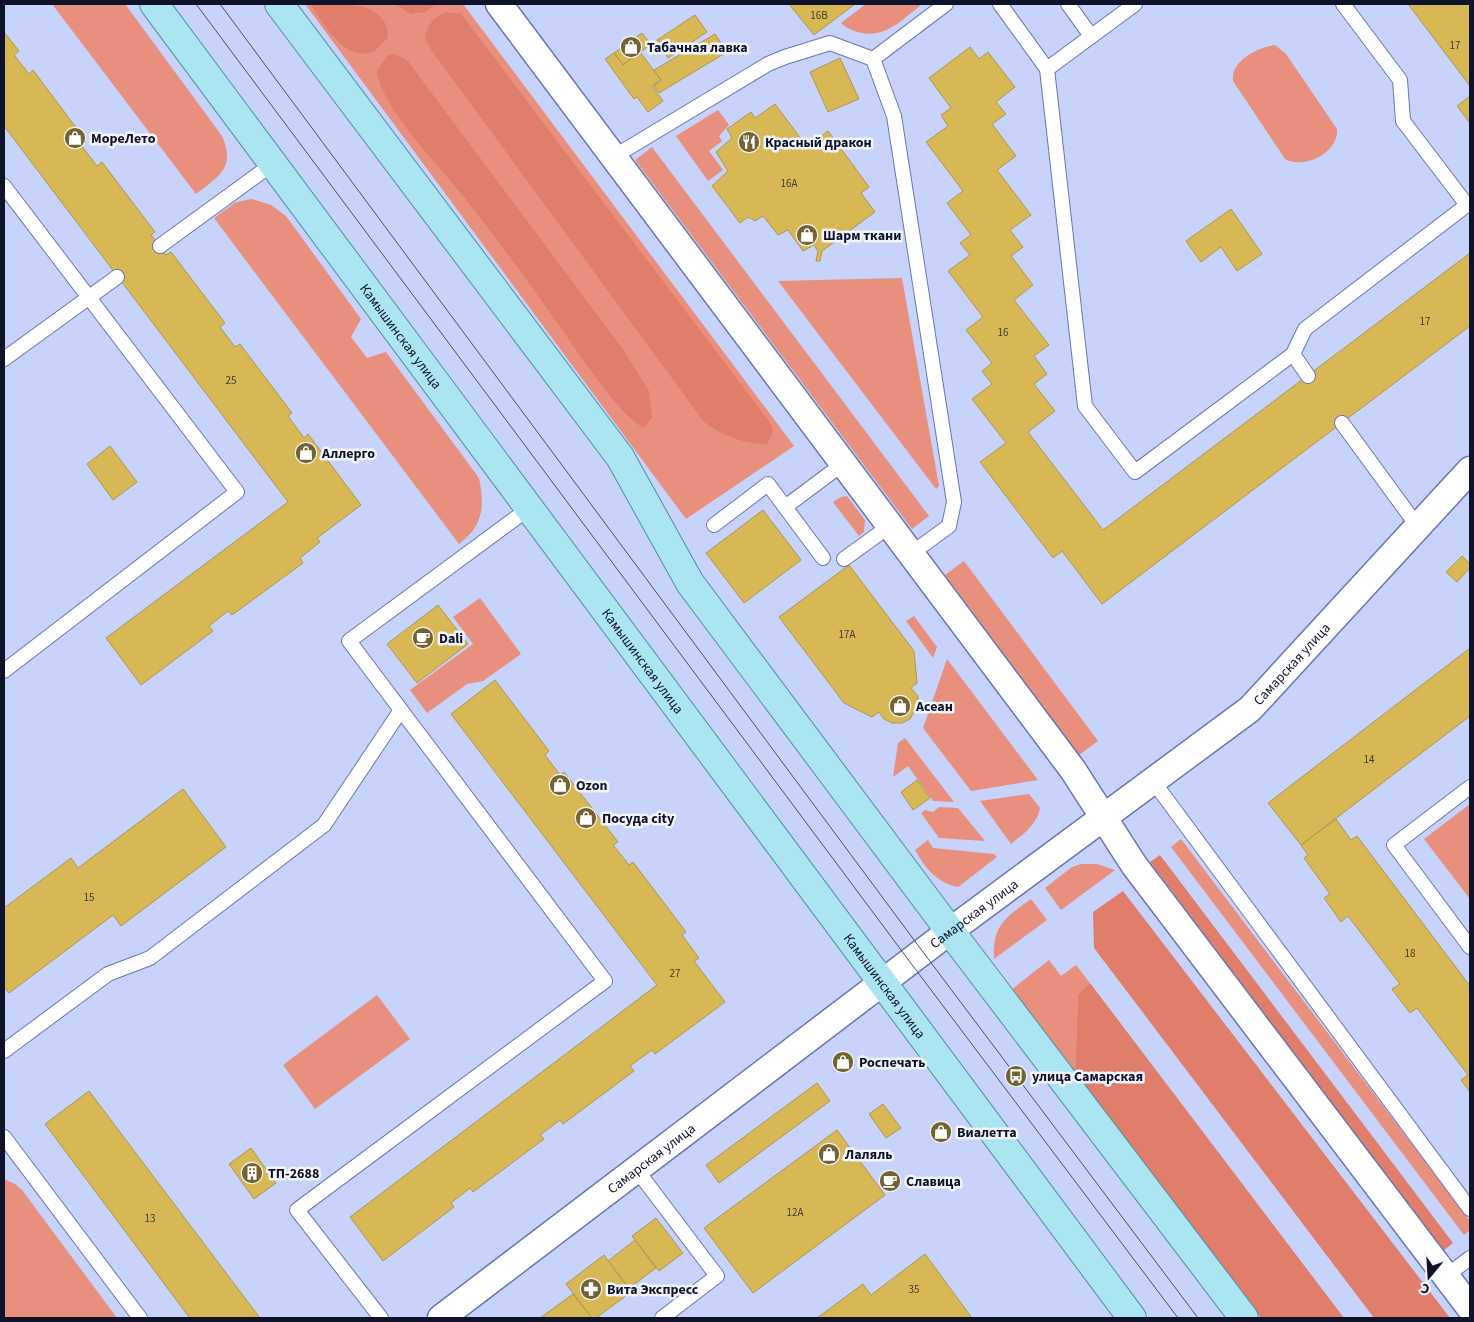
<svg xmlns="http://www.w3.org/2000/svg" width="1474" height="1322" font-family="'Source Sans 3',sans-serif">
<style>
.green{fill:#e88f7d}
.forest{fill:#e07e6b}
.building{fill:#d7b854;stroke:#ad9751}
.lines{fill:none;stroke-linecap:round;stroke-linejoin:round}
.lane-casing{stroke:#6877b3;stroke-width:16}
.street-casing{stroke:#6877b3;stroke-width:29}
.primary-casing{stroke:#4e90a5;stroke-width:30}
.lane{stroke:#fff;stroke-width:14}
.street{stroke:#fff;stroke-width:26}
.primary{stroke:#aae5f1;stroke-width:28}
.tram{stroke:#4a516d;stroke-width:1}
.labels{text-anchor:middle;stroke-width:5;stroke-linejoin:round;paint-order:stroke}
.number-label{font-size:11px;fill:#403c34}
.poi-label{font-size:14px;font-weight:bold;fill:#0e132a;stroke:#f3f5fc;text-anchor:start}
.street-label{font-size:14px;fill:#0e132a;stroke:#f3f5fc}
</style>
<rect width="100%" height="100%" fill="#c7d3fa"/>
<!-- green -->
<g class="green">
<path d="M52,4H125L222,136C236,168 219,176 196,194Z"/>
<path d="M305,4H463L794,446L686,519Z"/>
<path d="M866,4H922C903,19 884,40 858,32C851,30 846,28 841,23Z"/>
<path d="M1275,45L1286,54L1337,129C1339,152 1304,170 1285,159L1233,81C1230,61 1258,47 1275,45Z"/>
<path d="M718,110L729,125L719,136L722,141L709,151L723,170L708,181L676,136Z"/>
<path d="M652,147L929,516L912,529L635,160Z"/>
<path d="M252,199L271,205L286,216L361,319L351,337L367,358L386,352L479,478C485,507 483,526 459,544L214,218L236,202Z"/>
<path d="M902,278L939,486L936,489L778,281Z"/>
<path d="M847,496L865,520L864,532L859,536L833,502L841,497Z"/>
<path d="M964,561L1098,741L1079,755L945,575Z"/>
<path d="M480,598L521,654L483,681L467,684L427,713L410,690L473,644L453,617Z"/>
<path d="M914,616L937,647L933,658L906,621Z"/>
<path d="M947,659L1038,780L971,791L923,728Z"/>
<path d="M905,738L954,802L933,801L908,766L893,777L898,743Z"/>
<path d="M1029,794L1040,808C1037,825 1024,833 1011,844L980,801Z"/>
<path d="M1470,804V899L1424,839Z"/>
<path d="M939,807L958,808L985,841L939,838L921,813L925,810L933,812Z"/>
<path d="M1181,839L1470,1221V1230L1464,1235L1171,847Z"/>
<path d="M928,840L933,848L994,854L997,857L958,887C937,883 925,868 915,850Z"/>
<path d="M1081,864H1097L1115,870L1061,910L1045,888L1072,867Z"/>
<path d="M1031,899L1047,920L994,959C992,925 1006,917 1031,899Z"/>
<path d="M1049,960L1061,976L1076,965L1090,983L1078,994L1075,1074L1011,990Z"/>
<path d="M377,995L410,1039L315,1109L283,1065Z"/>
<path d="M4,1179L15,1184L22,1190L117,1318H4Z"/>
</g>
<!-- forest -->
<g class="forest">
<path d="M310,4C340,4 388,0 388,37C384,41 379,48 374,51C346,65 323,22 310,4Z"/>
<path d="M395,4H436L425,12L411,14Z"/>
<path d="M447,12L461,14L771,424L773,433L767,444C746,445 721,435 704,422L432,51L425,38C428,23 433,18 447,12Z"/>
<path d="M395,54L407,60L622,348L649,391L652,417L645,428C626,422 589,368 576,350C540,297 503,247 464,197C439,165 382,110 377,71L388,55Z"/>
<path d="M1160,855L1453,1243L1443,1251L1150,862Z"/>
<path d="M1123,891L1450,1318H1374L1094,948L1093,912Z"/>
<path d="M1090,983L1344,1318H1261L1075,1074L1078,994Z"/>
</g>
<!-- building -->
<g class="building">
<path d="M789,4H855L814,35Z"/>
<path d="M1408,4H1470V86Z"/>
<path d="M695,15L707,32L668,58L657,40Z"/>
<path d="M4,32L19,51L14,55L29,74L33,70L86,141L81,145L97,166L102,162L155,232L151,235L166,255L171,252L225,323L220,327L235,347L240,344L292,413L288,416L304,438L308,434L361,505L317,538L320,542L300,558L303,563L232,615L228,611L209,626L213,631L141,685L106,638L288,502L4,126Z"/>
<path d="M642,33L651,44L623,65L614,53Z"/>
<path d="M715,34L727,52L659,93L654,86L661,80L654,70Z"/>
<path d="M970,47L979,59L988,52L1015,87L996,102L1006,114L992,124L1016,156L997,170L1031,215L1010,230L1023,247L1011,256L1033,285L1014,300L1049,345L1034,356L1047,374L1034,384L1055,411L1028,432L1103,530L1470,253V326L1102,604L1062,551L1053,558L980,462L1006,443L972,399L992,384L982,371L992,363L966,330L983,317L948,271L970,255L960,243L971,235L947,203L963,191L926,142L948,126L941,115L951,108L929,78Z"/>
<path d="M640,52L661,80L652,86L663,101L648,112L637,97L634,99L605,59L614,53L623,65Z"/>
<path d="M840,58L859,99L828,112L810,72Z"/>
<path d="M1470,96V123L1457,106Z"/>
<path d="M775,104L807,147L828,131L869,187L861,193L875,212L822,251L820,261H816L818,251L814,245L803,251L788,230L778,235L763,216L755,221L748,217L740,223L712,186L728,171L716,152L732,138L727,129L751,112L755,118Z"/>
<path d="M1231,209L1262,254L1237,271L1221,247L1201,262L1186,241Z"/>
<path d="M110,446L137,482L113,500L87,464Z"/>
<path d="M763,510L801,560L744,603L706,553Z"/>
<path d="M1462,556L1470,564V568L1457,582L1446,572Z"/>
<path d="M849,565L914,651L917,683L911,688L918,696V705L910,719L902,723H892L884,719L879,712L872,717L844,703L779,617Z"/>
<path d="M438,605L468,644L417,683L387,644Z"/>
<path d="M1470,648V716L1301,845L1268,803Z"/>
<path d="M495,680L549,751L545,755L560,775L564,772L618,842L613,845L629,865L633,862L686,932L682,935L699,958L694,961L725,1002L655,1054L652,1050L630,1066L634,1071L563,1124L560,1120L540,1135L544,1139L473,1192L470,1188L451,1203L454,1207L383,1261L350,1217L657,985L451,714Z"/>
<path d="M917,780L930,798L913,810L901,792Z"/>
<path d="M183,789L226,847L121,926L113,915L9,993L4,987V908L71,858L78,868Z"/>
<path d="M1336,819L1351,840L1357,836L1470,986V1092L1461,1080L1468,1075L1417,1008L1410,1013L1392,989L1400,984L1348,916L1341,922L1324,898L1330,894L1304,858L1308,855L1301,845Z"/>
<path d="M845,1056L851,1064L843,1070L837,1061Z"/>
<path d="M817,1083L830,1101L719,1183L706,1165Z"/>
<path d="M89,1091L260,1318H190L186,1313L45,1124Z"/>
<path d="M883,1104L901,1128L886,1138L869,1114Z"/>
<path d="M837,1130L885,1195L753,1293L704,1228Z"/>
<path d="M251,1148L276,1183L254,1199L229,1164Z"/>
<path d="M656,1218L683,1253L659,1271L632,1236Z"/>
<path d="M635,1240L656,1268L629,1288L608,1261Z"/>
<path d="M925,1254L972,1318H817L863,1284L871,1295Z"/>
<path d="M604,1255L631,1292L596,1318H592L566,1284Z"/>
<path d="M573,1294L592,1318H540Z"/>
</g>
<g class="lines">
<!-- lane casing -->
<g class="lane-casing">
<g id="lane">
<path d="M1000,4L1047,69L1085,406L1135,472L1293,354L1305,329L1467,205L1403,121L1400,80L1343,4"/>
<path d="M1068,4L1091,36"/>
<path d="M873,59L894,116L954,502L949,526L912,553"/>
<path d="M1047,69L1135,4"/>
<path d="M615,156L768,64L785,57L830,43L873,59L946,4"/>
<path d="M4,186L237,492L4,671"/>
<path d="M160,246L271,165"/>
<path d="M1293,354L1308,376"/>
<path d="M4,359L117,277"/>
<path d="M1342,423L1418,527"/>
<path d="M714,525L768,484L785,507"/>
<path d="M823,558L785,507L844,463"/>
<path d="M844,559L891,525"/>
<path d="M1153,781L1470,1209"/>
<path d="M1470,787L1394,845L1470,947"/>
<path d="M4,1051L108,974L150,958L324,825L401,710"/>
<path d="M4,1137L140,1318"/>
<path d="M636,1169L717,1276L662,1318"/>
<path d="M1446,1276L1470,1258"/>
<path d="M381,1318L297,1210L605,981L349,641L528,509"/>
</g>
</g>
<!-- street casing -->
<g class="street-casing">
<g id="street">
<path d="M499,4L1073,770L1134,865L1470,1308"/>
<path id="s1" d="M441,1318L950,931L1250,709L1470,470"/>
</g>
</g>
<!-- primary casing -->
<g class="primary-casing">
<g id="primary">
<path id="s2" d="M154,4L1132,1318"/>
<path d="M279,4L620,457L690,583L950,931L1244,1318"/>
</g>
</g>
<!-- lane -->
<use href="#lane" class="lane"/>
<!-- street -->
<use href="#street" class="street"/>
<!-- primary -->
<use href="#primary" class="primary"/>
<!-- tram -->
<g class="tram">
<path d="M196,4L910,962L1178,1318"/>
<path d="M220,4L923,952L1198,1318"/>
</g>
</g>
<!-- icons -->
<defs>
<g id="shop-disc" transform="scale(1.125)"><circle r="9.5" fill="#736331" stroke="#f3f5fc"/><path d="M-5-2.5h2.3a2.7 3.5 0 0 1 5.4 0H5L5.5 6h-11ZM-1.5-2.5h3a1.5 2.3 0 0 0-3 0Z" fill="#fff"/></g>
<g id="restaurant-disc" transform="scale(1.125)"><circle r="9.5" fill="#736331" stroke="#f3f5fc"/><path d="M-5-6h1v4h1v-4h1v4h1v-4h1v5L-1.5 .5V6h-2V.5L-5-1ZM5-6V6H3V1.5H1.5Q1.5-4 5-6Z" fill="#fff"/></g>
<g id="cafe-disc" transform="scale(1.125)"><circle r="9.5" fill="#736331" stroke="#f3f5fc"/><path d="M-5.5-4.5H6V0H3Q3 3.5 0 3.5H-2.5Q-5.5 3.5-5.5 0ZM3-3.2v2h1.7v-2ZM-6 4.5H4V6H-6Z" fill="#fff"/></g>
<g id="bus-disc" transform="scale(1.125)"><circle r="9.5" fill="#736331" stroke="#f3f5fc"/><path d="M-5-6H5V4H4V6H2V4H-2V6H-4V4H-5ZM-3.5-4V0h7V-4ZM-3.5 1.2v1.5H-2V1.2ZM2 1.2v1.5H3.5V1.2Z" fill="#fff"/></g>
<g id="building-disc" transform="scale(1.125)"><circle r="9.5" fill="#736331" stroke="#f3f5fc"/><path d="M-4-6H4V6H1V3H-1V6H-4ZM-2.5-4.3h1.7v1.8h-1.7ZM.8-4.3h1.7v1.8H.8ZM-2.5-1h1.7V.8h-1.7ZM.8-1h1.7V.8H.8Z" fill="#fff"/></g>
<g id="pharmacy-disc" transform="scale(1.125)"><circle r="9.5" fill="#736331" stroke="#f3f5fc"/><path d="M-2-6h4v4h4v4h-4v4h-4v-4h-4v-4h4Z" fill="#fff"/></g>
</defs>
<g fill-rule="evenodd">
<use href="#shop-disc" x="631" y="47"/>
<use href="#shop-disc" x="75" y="138"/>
<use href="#restaurant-disc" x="749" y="142"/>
<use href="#shop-disc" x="807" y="235"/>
<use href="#shop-disc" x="306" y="453"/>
<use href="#cafe-disc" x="423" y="638"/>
<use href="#shop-disc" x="900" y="706"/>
<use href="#shop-disc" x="560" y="785"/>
<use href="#shop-disc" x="586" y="818"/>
<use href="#shop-disc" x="843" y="1062"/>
<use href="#bus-disc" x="1016" y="1076"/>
<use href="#shop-disc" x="941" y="1132"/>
<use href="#shop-disc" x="829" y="1154"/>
<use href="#building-disc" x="252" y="1173"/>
<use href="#cafe-disc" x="890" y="1181"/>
<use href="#pharmacy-disc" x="591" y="1289"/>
</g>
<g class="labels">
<!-- number labels -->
<g class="number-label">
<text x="819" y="19">16В</text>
<text x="1455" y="49">17</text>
<text x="789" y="187">16А</text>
<text x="1425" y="325">17</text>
<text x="1003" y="336">16</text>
<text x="231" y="384">25</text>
<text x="847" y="638">17А</text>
<text x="1369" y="763">14</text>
<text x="89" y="901">15</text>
<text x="1410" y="957">18</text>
<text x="675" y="977">27</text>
<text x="795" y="1216">12А</text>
<text x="150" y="1222">13</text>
<text x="914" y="1293">35</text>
</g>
<!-- poi labels -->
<g class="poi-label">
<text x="647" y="52">Табачная лавка</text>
<text x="91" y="143">МореЛето</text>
<text x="765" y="147">Красный дракон</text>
<text x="823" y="240">Шарм ткани</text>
<text x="322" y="458">Аллерго</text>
<text x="439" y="643">Dali</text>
<text x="916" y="711">Асеан</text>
<text x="576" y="790">Ozon</text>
<text x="602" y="823">Посуда city</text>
<text x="859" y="1067">Роспечать</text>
<text x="1032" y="1081">улица Самарская</text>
<text x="957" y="1137">Виалетта</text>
<text x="845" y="1159">Лаляль</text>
<text x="268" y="1178">ТП-2688</text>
<text x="906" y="1186">Славица</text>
<text x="607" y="1294">Вита Экспресс</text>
</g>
<!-- street labels -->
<g class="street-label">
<text dy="5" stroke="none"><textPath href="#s2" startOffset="414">Камышинская улица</textPath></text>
<text dy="5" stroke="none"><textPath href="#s2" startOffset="819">Камышинская улица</textPath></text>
<text dy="5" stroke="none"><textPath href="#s1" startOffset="1074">Самарская улица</textPath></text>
<text dy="5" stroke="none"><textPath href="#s1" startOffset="669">Самарская улица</textPath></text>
<text dy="5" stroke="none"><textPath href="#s2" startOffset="1224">Камышинская улица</textPath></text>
<text dy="5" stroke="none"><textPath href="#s1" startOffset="264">Самарская улица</textPath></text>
</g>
</g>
<!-- border -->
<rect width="1474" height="1322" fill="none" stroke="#0e132a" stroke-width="10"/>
<!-- north arrow -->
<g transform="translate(1429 1277) rotate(198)" stroke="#f3f5fc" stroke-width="4" paint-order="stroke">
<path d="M0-4L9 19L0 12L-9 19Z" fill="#0e132a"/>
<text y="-8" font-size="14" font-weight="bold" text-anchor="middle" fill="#0e132a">С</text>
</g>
</svg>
